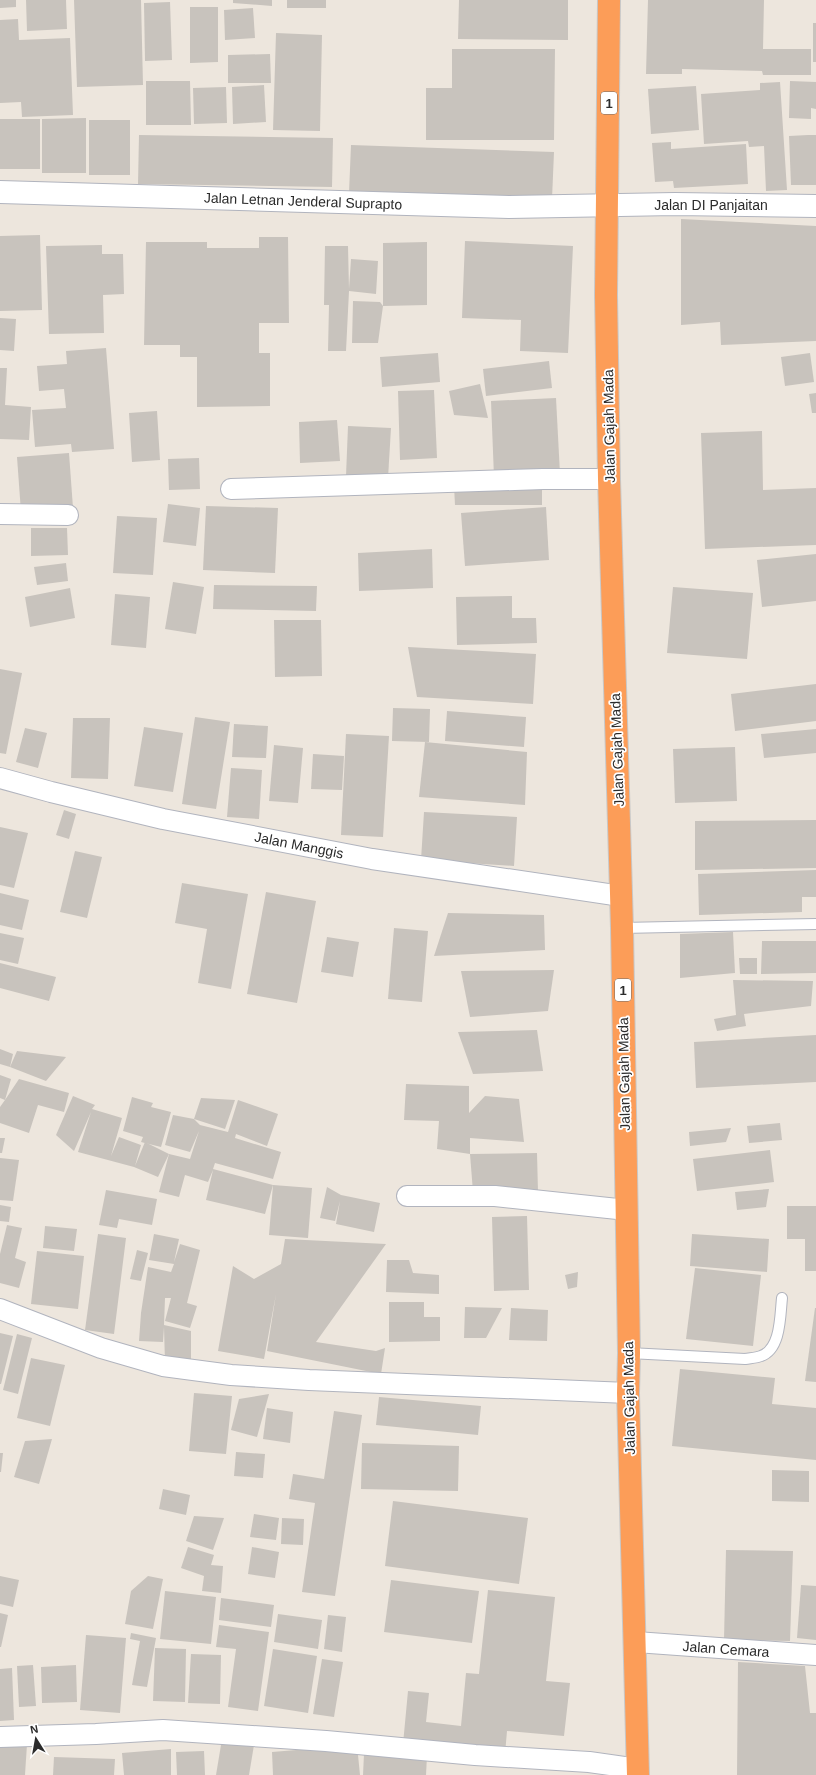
<svg xmlns="http://www.w3.org/2000/svg" width="816" height="1775" font-family="Helvetica,sans-serif">
<style>
.building{fill:#c8c3bd}
.lines{fill:none;stroke-linecap:round;stroke-linejoin:round}
.lane-casing{stroke:#b1b4be;stroke-width:12}
.street-casing{stroke:#b1b4be;stroke-width:22}
.secondary-casing{stroke:#b1b4be;stroke-width:24}
.highway-casing{stroke:#c8c8c8;stroke-width:24}
.lane{stroke:#fff;stroke-width:10}
.street{stroke:#fff;stroke-width:20}
.secondary{stroke:#fff;stroke-width:22}
.highway{stroke:#fc9d58;stroke-width:22}
.labels{text-anchor:middle;stroke-width:3.5;stroke-linejoin:round;paint-order:stroke}
.shield{fill:#fff;stroke:#6b6b6b;stroke-width:1}
.shield-label{font-size:13px;font-weight:bold;fill:#2b2b2b}
.street-label{font-size:14px;fill:#2b2b2b;stroke:#fff}
</style>
<rect width="100%" height="100%" fill="#ede6dd"/>
<!-- building -->
<g class="building">
<path d="M0,0H16V7L0,8Z"/>
<path d="M26,0H66L67,29L27,31Z"/>
<path d="M74,0H141L143,85L77,87Z"/>
<path d="M233,0H272V6L233,3Z"/>
<rect x="287" y="0" width="39" height="8"/>
<path d="M459,0H568V40L458,39Z"/>
<path d="M648,0H764L763,49H811V75H763L762,71L682,69V74H646Z"/>
<path d="M170,2L172,60L145,61L144,3Z"/>
<path d="M190,7H218V62L190,63Z"/>
<path d="M253,8L255,38L225,40L224,10Z"/>
<path d="M18,19L19,40L70,38L73,115L22,117L21,102L0,103V20Z"/>
<rect x="813" y="23" width="3" height="39"/>
<path d="M276,33L322,35L320,131L273,130Z"/>
<path d="M452,49H555L554,140H426V88H452Z"/>
<path d="M270,54L271,83H228V55Z"/>
<path d="M146,81H190L191,125H146Z"/>
<path d="M790,81L816,82V109L811,108V119L789,118Z"/>
<path d="M780,82L787,190L766,191L764,146L749,147L748,141L704,144L701,94L760,90V83Z"/>
<path d="M264,85L266,122L233,124L232,87Z"/>
<path d="M696,86L699,130L651,134L648,89Z"/>
<path d="M226,87L227,123L194,124L193,88Z"/>
<path d="M86,118V173H42V119Z"/>
<rect x="0" y="119" width="40" height="50"/>
<rect x="89" y="120" width="41" height="55"/>
<path d="M139,135L333,138L332,187L138,184Z"/>
<path d="M808,135H816V185H791L789,136Z"/>
<path d="M671,142V149L746,144L748,184L674,188L673,181L655,182L652,143Z"/>
<path d="M351,145L554,152L552,199L349,193Z"/>
<path d="M681,219L816,226V341L721,345L720,322L681,325Z"/>
<path d="M40,235L42,310L0,311V236Z"/>
<path d="M259,237H288L289,323H259V353H270V406L197,407V357H180V345H144L146,242H207V248H259Z"/>
<path d="M465,241L573,246L568,353L520,351L521,320L462,318Z"/>
<path d="M427,242V305L383,306L378,343H352L353,301L380,302L383,306V243Z"/>
<path d="M102,245V254H123L124,294L103,295L104,333L49,334L46,246Z"/>
<path d="M325,246H348L349,289L351,259L378,261L376,294L349,291L346,351H328L329,305H324Z"/>
<path d="M0,318L16,319L14,351L0,350Z"/>
<path d="M106,348L114,449L72,452L71,444L35,447L32,410L66,408L64,389L39,391L37,366L67,364L66,351Z"/>
<path d="M438,353L440,382L382,387L380,357Z"/>
<path d="M810,353L814,382L785,386L781,357Z"/>
<path d="M549,361L552,388L486,396L483,369Z"/>
<path d="M0,368H7L5,405L31,407L29,440L0,439Z"/>
<path d="M480,384L488,418L454,415L449,391Z"/>
<path d="M434,390L437,458L400,460L398,391Z"/>
<path d="M816,393V413H812L809,394Z"/>
<path d="M556,398L560,474L494,477L491,401Z"/>
<path d="M157,411L160,460L132,462L129,413Z"/>
<path d="M337,420L340,461L300,463L299,422Z"/>
<path d="M348,426L391,428L388,478L346,476Z"/>
<path d="M762,431L763,490L816,488V545L705,549L701,433Z"/>
<path d="M69,453L73,508L21,512L17,457Z"/>
<path d="M199,458L200,489L169,490L168,459Z"/>
<path d="M542,485V505H455L454,486Z"/>
<path d="M168,504L200,508L196,546L163,542Z"/>
<path d="M206,506L278,508L275,573L203,570Z"/>
<path d="M546,507L549,560L465,566L461,513Z"/>
<path d="M117,516L157,518L153,575L113,573Z"/>
<path d="M31,528H67L68,555L31,556Z"/>
<path d="M432,549L433,588L359,591L358,553Z"/>
<path d="M816,554V601L762,607L757,560Z"/>
<path d="M66,563L68,581L37,585L34,567Z"/>
<path d="M173,582L204,587L196,634L165,629Z"/>
<path d="M214,585L317,586L316,611L213,609Z"/>
<path d="M673,587L753,593L747,659L667,653Z"/>
<path d="M70,588L75,618L30,627L25,597Z"/>
<path d="M115,594L150,597L146,648L111,645Z"/>
<path d="M512,596V618H536L537,643L457,645L456,597Z"/>
<path d="M274,620H321L322,676L275,677Z"/>
<path d="M408,647L536,654L533,704L417,697Z"/>
<path d="M0,669L22,673L6,754L0,753Z"/>
<path d="M816,684V721L735,731L731,694Z"/>
<path d="M393,708L430,709L429,742L392,741Z"/>
<path d="M447,711L526,717L524,747L445,741Z"/>
<path d="M195,717L230,722L216,809L182,804Z"/>
<path d="M73,718H110L108,779L71,778Z"/>
<path d="M234,724L268,726L266,758L232,757Z"/>
<path d="M144,727L183,733L173,792L134,786Z"/>
<path d="M25,728L47,733L38,768L16,762Z"/>
<path d="M816,729V753L764,758L761,734Z"/>
<path d="M346,734L389,736L383,837L341,835Z"/>
<path d="M425,742L527,752L525,805L419,797Z"/>
<path d="M274,745L303,748L298,803L269,801Z"/>
<path d="M735,747L737,801L675,803L673,749Z"/>
<path d="M313,754L344,756L342,790L311,789Z"/>
<path d="M231,768L262,770L259,819L227,817Z"/>
<path d="M64,810L76,814L69,839L56,835Z"/>
<path d="M424,812L517,817L514,866L421,860Z"/>
<path d="M816,820V868L695,870V821Z"/>
<path d="M0,827L28,833L14,888L0,885Z"/>
<path d="M75,851L102,857L87,918L60,912Z"/>
<path d="M816,870V897H802V912L699,915L698,874Z"/>
<path d="M182,883L248,894L231,989L198,983L207,929L175,923Z"/>
<path d="M266,892L316,901L297,1003L247,994Z"/>
<path d="M0,893L29,900L22,930L0,925Z"/>
<path d="M448,913L544,915L545,950L434,956Z"/>
<path d="M394,928L428,931L422,1002L388,999Z"/>
<path d="M733,932L735,973L680,978V934Z"/>
<path d="M0,933L24,938L18,964L0,960Z"/>
<path d="M327,937L359,942L353,977L321,972Z"/>
<path d="M762,941H816V973L761,974Z"/>
<path d="M739,958H757V974H740Z"/>
<path d="M0,963L56,977L49,1001L0,988Z"/>
<path d="M554,970L548,1011L470,1017L461,971Z"/>
<path d="M733,980L813,981L811,1006L744,1014L746,1026L717,1031L714,1019L736,1015Z"/>
<path d="M537,1030L543,1071L473,1074L458,1032Z"/>
<path d="M816,1035V1082L696,1088L694,1042Z"/>
<path d="M0,1049L13,1054L10,1067L0,1064Z"/>
<path d="M17,1051L66,1057L46,1081L10,1067Z"/>
<path d="M0,1075L11,1079L5,1100L19,1079L69,1093L64,1112L38,1105L29,1133L0,1123V1107L5,1100L0,1098Z"/>
<path d="M406,1084L469,1086V1113L485,1096L519,1099L524,1142L470,1138V1154L437,1149L439,1121L404,1120Z"/>
<path d="M73,1096L95,1105L92,1109L122,1118L111,1156L119,1137L141,1145L135,1166L145,1142L169,1154L158,1177L134,1167L78,1152L91,1112L74,1151L56,1135Z"/>
<path d="M132,1097L153,1103L151,1107L171,1112L161,1147L141,1142L143,1137L123,1131Z"/>
<path d="M201,1098L235,1100L225,1129L194,1119Z"/>
<path d="M238,1100L278,1114L267,1146L236,1134L235,1138L281,1152L273,1179L215,1163L213,1169L273,1185L265,1214L206,1200L213,1170L208,1182L185,1175L179,1197L159,1192L169,1154L190,1159L199,1131L190,1152L165,1145L173,1115L194,1119L200,1125L228,1132Z"/>
<path d="M780,1123L782,1140L749,1143L747,1126Z"/>
<path d="M731,1128L726,1142L690,1146L689,1132Z"/>
<path d="M0,1138H5L2,1153H0Z"/>
<path d="M770,1150L774,1182L697,1191L693,1159Z"/>
<path d="M537,1153L538,1192H473L470,1154Z"/>
<path d="M0,1158L19,1160L13,1201L0,1200Z"/>
<path d="M273,1185L312,1188L308,1238L269,1235Z"/>
<path d="M327,1187L341,1195L380,1203L374,1232L336,1224L340,1201L335,1221L320,1218Z"/>
<path d="M769,1189L766,1207L737,1210L735,1192Z"/>
<path d="M106,1190L157,1199L152,1225L119,1219L117,1228L99,1225Z"/>
<path d="M0,1205L11,1207L9,1222L0,1221Z"/>
<path d="M787,1206H816V1271H805V1239H787Z"/>
<path d="M527,1216L529,1290L494,1291L492,1217Z"/>
<path d="M7,1225L22,1228L15,1258L26,1262L19,1288L0,1283V1254Z"/>
<path d="M45,1226L77,1229L74,1251L43,1248Z"/>
<path d="M98,1234L126,1238L114,1334L85,1330Z"/>
<path d="M154,1234L179,1239L174,1262L180,1244L200,1250L187,1303L197,1306L190,1328L165,1321L171,1298H165L164,1325L191,1331V1362L165,1363L164,1327L163,1342L139,1341L141,1313L148,1267L171,1272L174,1264L149,1260Z"/>
<path d="M692,1234L769,1239L767,1272L690,1266Z"/>
<path d="M285,1239L386,1244L316,1342L376,1351L385,1348L381,1374L267,1351L276,1294L264,1359L218,1351L233,1266L254,1279L281,1264Z"/>
<path d="M137,1250L148,1253L141,1281L130,1279Z"/>
<path d="M37,1251L84,1256L78,1309L31,1304Z"/>
<path d="M387,1260H409L413,1273L439,1275V1294L386,1292Z"/>
<path d="M695,1268L761,1275L753,1346L686,1339Z"/>
<path d="M578,1272L577,1287L568,1289L565,1275Z"/>
<path d="M389,1302H424V1317H440V1341L389,1342Z"/>
<path d="M465,1307L502,1308L486,1338H464Z"/>
<path d="M511,1308L548,1310L547,1341L509,1340Z"/>
<path d="M815,1308H816V1382L805,1381Z"/>
<path d="M0,1333L13,1336L1,1384H0Z"/>
<path d="M17,1334L32,1338L18,1394L3,1390Z"/>
<path d="M31,1358L65,1365L50,1426L17,1418Z"/>
<path d="M680,1369L775,1378L772,1404L816,1408V1460L672,1446Z"/>
<path d="M194,1393L232,1396L226,1454L189,1451Z"/>
<path d="M269,1394L257,1437L231,1430L239,1399Z"/>
<path d="M379,1397L481,1406L478,1435L376,1425Z"/>
<path d="M267,1408L293,1412L290,1443L263,1439Z"/>
<path d="M334,1411L362,1415L335,1596L302,1592L315,1503L289,1499L293,1474L324,1479Z"/>
<path d="M52,1439L39,1484L14,1477L25,1441Z"/>
<path d="M362,1443L459,1446L458,1491L361,1489Z"/>
<path d="M236,1452L265,1454L263,1478L234,1476Z"/>
<path d="M0,1453H3L1,1472H0Z"/>
<path d="M772,1470L809,1471V1502L772,1501Z"/>
<path d="M163,1489L190,1495L186,1515L159,1509Z"/>
<path d="M393,1501L528,1518L519,1584L385,1566Z"/>
<path d="M254,1514L279,1518L276,1540L250,1537Z"/>
<path d="M194,1516L224,1518L213,1550L186,1541Z"/>
<path d="M282,1518L304,1519L303,1545L281,1544Z"/>
<path d="M188,1547L214,1555L211,1565L223,1566L221,1593L202,1591L204,1576L181,1568Z"/>
<path d="M252,1547L279,1552L275,1578L248,1574Z"/>
<path d="M726,1550L793,1551L790,1641L724,1640Z"/>
<path d="M0,1576L19,1580L13,1607L0,1604Z"/>
<path d="M148,1576L163,1579L153,1629L125,1624L131,1591Z"/>
<path d="M391,1580L479,1591L472,1643L384,1632Z"/>
<path d="M801,1585L816,1586V1640L797,1638Z"/>
<path d="M488,1590L555,1597L546,1681L570,1683L564,1736L507,1731L505,1754L403,1744L408,1691L429,1693L426,1722L461,1726L466,1673L479,1674Z"/>
<path d="M165,1591L216,1597L211,1644L160,1639Z"/>
<path d="M221,1598L274,1605L271,1627L219,1620Z"/>
<path d="M0,1613L8,1615L1,1647H0Z"/>
<path d="M278,1614L322,1620L318,1649L274,1642Z"/>
<path d="M328,1615L346,1617L342,1652L324,1649Z"/>
<path d="M219,1625L269,1632L258,1711L228,1707L236,1649L216,1647Z"/>
<path d="M131,1633L156,1638L147,1687L132,1685L140,1641L130,1639Z"/>
<path d="M86,1635L126,1638L120,1713L80,1710Z"/>
<path d="M155,1648L186,1649L185,1702L153,1701Z"/>
<path d="M273,1649L317,1656L308,1713L264,1706Z"/>
<path d="M191,1654L221,1655L220,1704L188,1703Z"/>
<path d="M322,1659L343,1662L334,1717L313,1714Z"/>
<path d="M738,1662L805,1666L810,1713H816V1775H737Z"/>
<path d="M33,1665L36,1706L19,1707L17,1666Z"/>
<path d="M76,1665L77,1702L42,1703L41,1667Z"/>
<path d="M12,1668L14,1720L0,1721V1669Z"/>
<path d="M222,1739L254,1745L249,1775H216Z"/>
<path d="M0,1743L27,1744L25,1775H0Z"/>
<path d="M357,1745L360,1775H273L272,1752Z"/>
<path d="M171,1749V1775H124L122,1753Z"/>
<path d="M204,1751L205,1775H177L176,1752Z"/>
<path d="M364,1754L427,1756L426,1775H363Z"/>
<path d="M54,1757L115,1759L114,1775H53Z"/>
</g>
<g class="lines">
<!-- lane casing -->
<g class="lane-casing">
<g id="lane">
<path d="M622,928L816,924"/>
<path d="M629,1353L745,1359C750,1358 756,1358 761,1356C781,1349 780,1316 782,1298"/>
</g>
</g>
<!-- street casing -->
<g class="street-casing">
<g id="street">
<path d="M231,489L543,479H609"/>
<path d="M0,514L68,515"/>
<path d="M0,778L51,792L163,819L372,859L621,896"/>
<path d="M407,1196H495L627,1210"/>
<path d="M0,1309L101,1348L163,1366L231,1375L309,1380L628,1393"/>
<path d="M636,1642L816,1655"/>
<path d="M0,1737L96,1734L163,1730L326,1741L475,1755L589,1762L638,1769"/>
</g>
</g>
<!-- secondary casing -->
<g class="secondary-casing">
<path id="secondary" d="M0,192L509,207L675,204L816,206"/>
</g>
<!-- highway casing -->
<g class="highway-casing">
<path id="highway" d="M609,0L606,295L609,479L622,928L629,1353L628,1393L638,1775"/>
</g>
<!-- lane -->
<use href="#lane" class="lane"/>
<!-- street -->
<use href="#street" class="street"/>
<!-- secondary -->
<use href="#secondary" class="secondary"/>
<!-- highway -->
<use href="#highway" class="highway"/>
</g>
<g class="labels">
<!-- shield labels -->
<g class="shield">
<rect x="601" y="92" width="16" height="22" rx="3"/>
<rect x="615" y="979" width="16" height="22" rx="3"/>
</g>
<g class="shield-label">
<text x="609" y="108">1</text>
<text x="623" y="995">1</text>
</g>
<!-- street labels -->
<g class="street-label">
<text transform="translate(303 201) rotate(2)" y="5">Jalan Letnan Jenderal Suprapto</text>
<text x="711" y="210">Jalan DI Panjaitan</text>
<text transform="translate(609 426) rotate(-91)" y="5">Jalan Gajah Mada</text>
<text transform="translate(617 750) rotate(-92)" y="5">Jalan Gajah Mada</text>
<text transform="translate(299 845) rotate(11)" y="5">Jalan Manggis</text>
<text transform="translate(624 1074) rotate(-91)" y="5">Jalan Gajah Mada</text>
<text transform="translate(629 1398) rotate(-91)" y="5">Jalan Gajah Mada</text>
<text transform="translate(726 1649) rotate(4)" y="5">Jalan Cemara</text>
</g>
</g>
<!-- north arrow -->
<g transform="translate(36 1739) rotate(349)" stroke="#ffffff" stroke-width="3" paint-order="stroke">
<path d="M0-3L7 15L0 10L-7 15Z" fill="#2b2b2b"/>
<text y="-6" font-size="11" font-weight="bold" text-anchor="middle" fill="#2b2b2b">N</text>
</g>
</svg>
